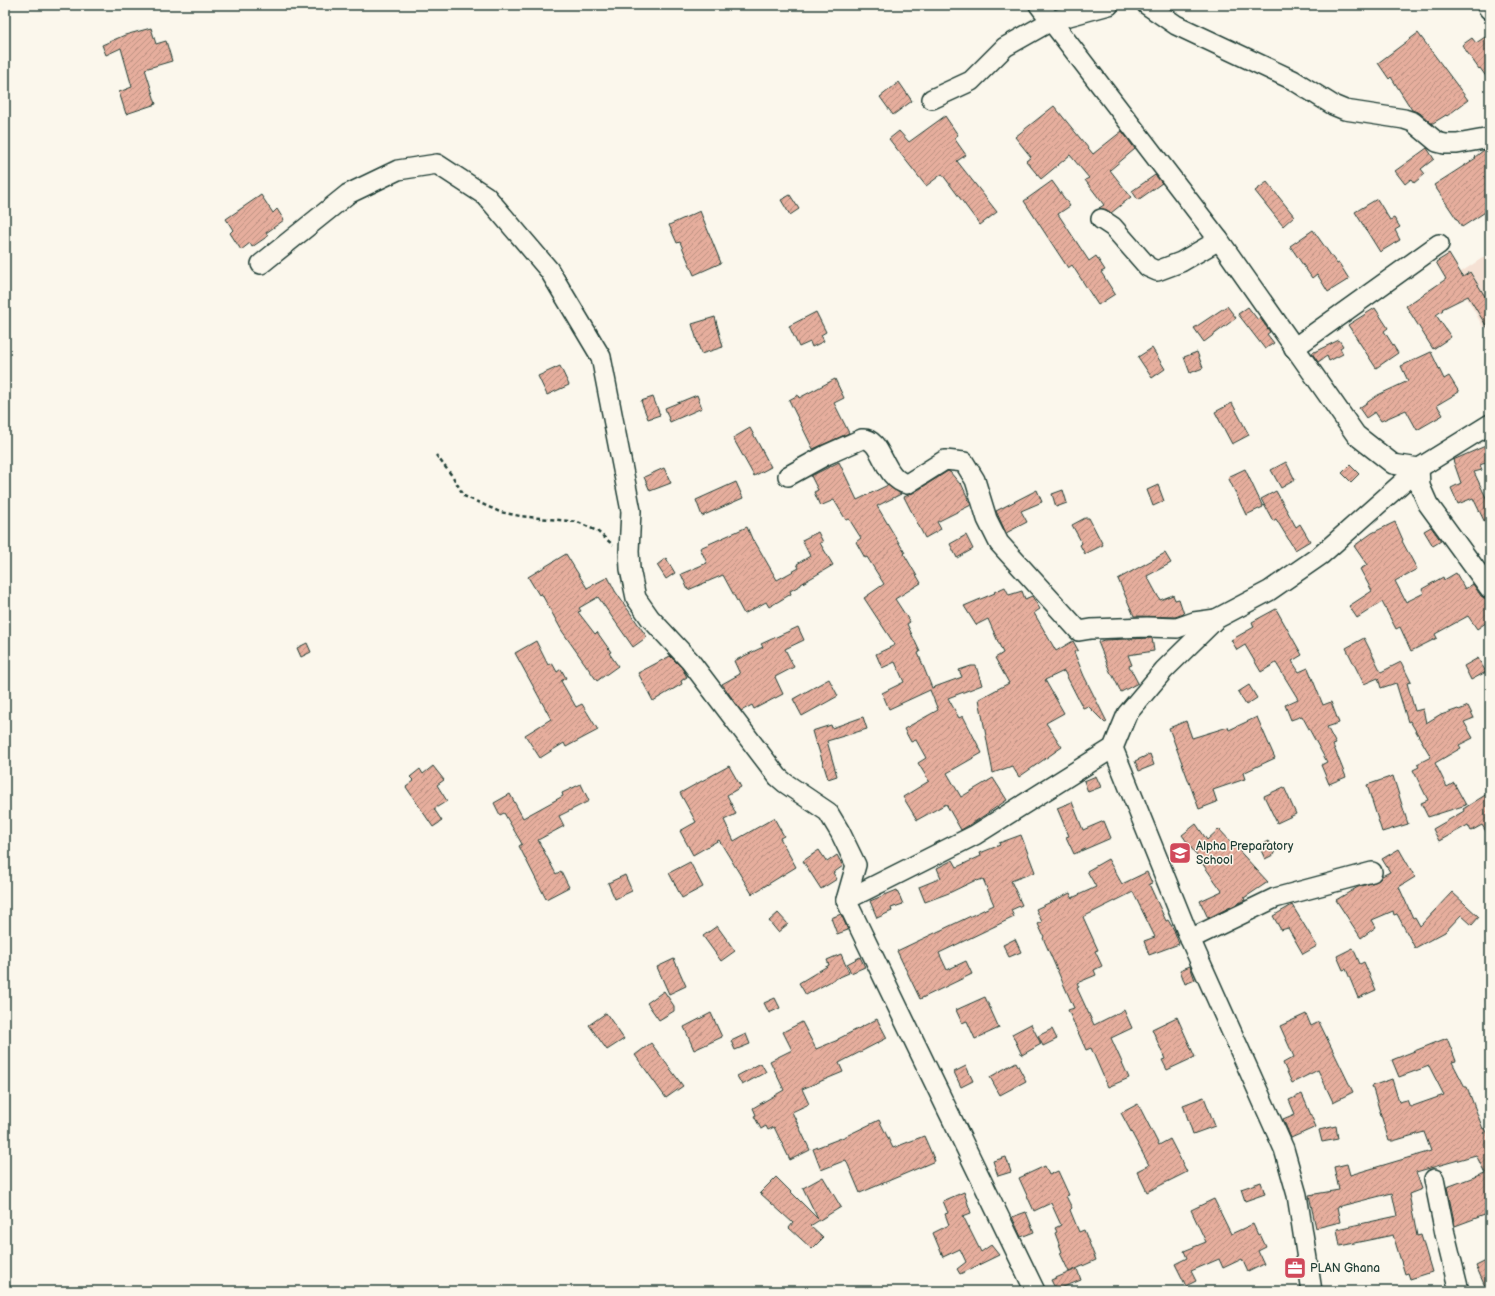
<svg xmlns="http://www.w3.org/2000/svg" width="1495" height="1296" font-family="'Balsamiq Sans',sans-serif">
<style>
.built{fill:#f5e1d4}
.building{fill:url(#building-hatch);stroke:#1f3d34}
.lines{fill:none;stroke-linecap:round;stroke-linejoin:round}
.minor-casing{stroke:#1f3d34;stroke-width:22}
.major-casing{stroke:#1f3d34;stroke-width:25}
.path{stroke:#1f3d34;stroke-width:2.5;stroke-dasharray:4 3;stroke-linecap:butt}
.minor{stroke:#fbf7ec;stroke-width:19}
.major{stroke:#fbf7ec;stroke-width:22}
.labels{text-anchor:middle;stroke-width:3;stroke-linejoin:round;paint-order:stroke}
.poi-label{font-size:12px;fill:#1f3d34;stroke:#fbf7ec;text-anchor:start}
</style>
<defs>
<pattern id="building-hatch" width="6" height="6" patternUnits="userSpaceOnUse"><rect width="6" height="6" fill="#e6ae9d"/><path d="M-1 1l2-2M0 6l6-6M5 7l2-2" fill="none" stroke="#ba8f81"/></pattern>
</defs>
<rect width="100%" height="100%" fill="#fbf7ec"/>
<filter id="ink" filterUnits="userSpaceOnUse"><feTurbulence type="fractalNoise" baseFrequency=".025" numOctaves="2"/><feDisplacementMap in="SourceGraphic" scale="8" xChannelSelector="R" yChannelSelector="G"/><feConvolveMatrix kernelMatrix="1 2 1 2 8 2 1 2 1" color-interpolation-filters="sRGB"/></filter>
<g filter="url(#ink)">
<!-- built -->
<path class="built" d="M1490,253V323L1483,327L1455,276Z"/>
<!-- building -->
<g class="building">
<path d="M151,28L156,44L166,41L172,61L145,69L156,104L126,114L119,92L132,87L121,48L106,55L102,45L125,35Z"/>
<path d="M1418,33L1468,100L1447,116L1446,115L1433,123H1431L1420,113L1412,110L1391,77L1389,79L1378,63Z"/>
<path d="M1485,37L1490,43V82L1480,68L1479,69L1462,45L1472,38L1476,43Z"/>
<path d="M899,82L912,101L893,115L880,97Z"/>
<path d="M1054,106L1093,154L1122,131L1135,149L1110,170L1131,197L1111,213L1107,210L1099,208L1104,205L1085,180L1089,178L1070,155L1041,179L1026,161L1031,157L1015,137Z"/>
<path d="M945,116L958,135L954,138L966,155L957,161L997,212L980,225L942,174L926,186L889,139L899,131L909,142Z"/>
<path d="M1427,148L1434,159L1421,169L1425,174L1414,183L1411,179L1405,184L1395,171Z"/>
<path d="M1490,149V209L1462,227L1434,185L1476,158L1475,157L1484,150Z"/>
<path d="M1155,175L1162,183L1138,200L1132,191Z"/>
<path d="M1052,181L1070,206L1058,214L1089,261L1096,256L1105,270L1101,272L1115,294L1098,305L1072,265L1068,268L1024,201Z"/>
<path d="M1267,182L1294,216L1283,226L1255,191Z"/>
<path d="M261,195L273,213L277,209L284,220L266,233L268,236L252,247L250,243L241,250L230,233L233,230L226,219Z"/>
<path d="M790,195L799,209L790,215L781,200Z"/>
<path d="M1377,199L1390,220L1394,218L1400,227L1395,230L1400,240L1380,252L1355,212Z"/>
<path d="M700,211L721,263L694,275L680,242L677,243L669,225Z"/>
<path d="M1313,230L1337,264L1339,263L1349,279L1328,292L1317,274L1312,278L1290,246Z"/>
<path d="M1449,254L1463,277L1470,272L1486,298L1490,296V332L1468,296L1442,309L1443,310L1436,315L1451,337L1433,349L1406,306L1446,279L1436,262Z"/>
<path d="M1227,306L1236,318L1204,342L1194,328Z"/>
<path d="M1248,307L1258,320L1260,318L1270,332L1267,334L1274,343L1265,349L1238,314Z"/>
<path d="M1375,308L1388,328L1384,331L1398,353L1376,368L1348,325Z"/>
<path d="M816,312L826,332L821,335L824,341L812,347L810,342L799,347L789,326Z"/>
<path d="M715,317L723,347L701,354L692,324Z"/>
<path d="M1339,340L1343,346L1340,348L1343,354L1329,361L1327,356L1318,362L1312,353Z"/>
<path d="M1152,348L1165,369L1152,378L1138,357Z"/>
<path d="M1197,352L1203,368L1190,373L1184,357Z"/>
<path d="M1431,352L1444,379L1449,376L1459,392L1437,405L1443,415L1417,430L1406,410L1381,421L1375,412L1366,418L1359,408L1378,395L1408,381L1401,366Z"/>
<path d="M560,366L569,385L547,395L538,376Z"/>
<path d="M835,379L844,398L834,403L849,433L813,449L789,400L798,395L799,398Z"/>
<path d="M697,395L702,408L670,422L665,408Z"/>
<path d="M653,397L660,415L648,419L641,401Z"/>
<path d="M1232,403L1249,435L1232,444L1215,412Z"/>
<path d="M750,428L771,467L754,476L733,438Z"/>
<path d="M1490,444V461L1480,465L1482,470L1474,472L1490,506V533L1473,498L1458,504L1451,488L1461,483L1453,460Z"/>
<path d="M839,462L857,500L888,485L901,494L877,506L905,553L904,554L921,583L895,599L910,622L907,624L920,652L918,653L932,688L962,677L959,670L971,666H976L982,685L948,698L959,718L963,716L982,753L947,773L961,797L993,778L1007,800L976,821L961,830L946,804L917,820L903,797L929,781L918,763L926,758L916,740L911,742L904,729L938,710L930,690L889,709L882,693L904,682L895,662L882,668L876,654L895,645L864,598L884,584L867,557L865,558L856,542L861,538L849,519L846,520L834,500L820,506L814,492L818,490L811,476Z"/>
<path d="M1286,462L1295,480L1281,488L1271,470Z"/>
<path d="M1350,465L1359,474L1351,482L1342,473Z"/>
<path d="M664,468L671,483L650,491L644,477Z"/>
<path d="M1245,469L1263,507L1246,515L1228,477Z"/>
<path d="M948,471L950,472L960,484L961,483L971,505L937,522L941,529L925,538L904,497L913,493Z"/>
<path d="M736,482L743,498L702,516L696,500Z"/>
<path d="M1158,485L1164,501L1153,506L1147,490Z"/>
<path d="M1037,490L1042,502L1021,511L1027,522L1006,533L996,511Z"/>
<path d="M1063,490L1067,503L1056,507L1052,494Z"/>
<path d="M1276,491L1296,527L1300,524L1310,541L1295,550L1276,519L1273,521L1261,499Z"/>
<path d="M1085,518H1089L1103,545L1085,554L1080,545L1082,543L1072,525Z"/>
<path d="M1395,522L1403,540L1402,541L1417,569L1395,581L1406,602L1424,593L1422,589L1443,577L1444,580L1456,573L1465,589L1473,584L1481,596L1488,600L1490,602V620L1477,629L1468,616L1435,634L1437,638L1411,651L1400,627L1396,629L1382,602L1357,618L1349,606L1372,591L1360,569L1367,565L1354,546L1372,533Z"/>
<path d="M747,527L753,541L754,540L777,580L799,568L797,564L810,556L802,540L818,532L823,542L820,543L833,565L801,584V585L790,591L791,594L769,607L766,602L744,614L723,575L688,590L681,574L707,563L700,548Z"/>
<path d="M1431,527L1441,541L1433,546L1424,531Z"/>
<path d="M966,535L973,549L957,558L950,544Z"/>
<path d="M1165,553L1171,563L1147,576L1160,600L1173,595L1175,600L1179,599L1184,614L1175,617L1134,616L1118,579Z"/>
<path d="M566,554L587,588L608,577L615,591L647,637L633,647L598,597L579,608L581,611L578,612L595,634L597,632L611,652L609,653L618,666L597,681L562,631L541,593L539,595L528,577Z"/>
<path d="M666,558L675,573L666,579L657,565Z"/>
<path d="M1005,587L1009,595L1022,591L1025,599L1032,596L1040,609L1034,613L1056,651L1073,641L1078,650L1074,652L1084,676L1107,722L1105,723L1088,706L1083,708L1064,671L1045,680L1064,713L1046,723L1062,747L1019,777L1012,766L993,773L979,699L1009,683L995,658L1003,653L988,619L976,625L964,606L995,593L994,592Z"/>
<path d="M1276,609L1302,655L1292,661L1299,672L1308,668L1323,705L1331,702L1339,723L1327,727L1336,744L1333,745L1346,777L1329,784L1321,765L1327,762L1302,716L1291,720L1285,705L1298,699L1276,663L1261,672L1245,645L1237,650L1231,640L1254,627L1252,622Z"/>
<path d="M798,627L804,640L785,649L794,667L775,677L783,694L754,709L752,705L741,711L722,684L740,674L734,661L763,647L761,644Z"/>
<path d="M1152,638L1154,651L1128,655L1132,665L1129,666L1138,683L1121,692L1112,674H1111L1098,642L1104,640Z"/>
<path d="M1364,638L1381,672L1401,662L1411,682L1407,683L1415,711L1423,709L1426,723L1441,714V715L1458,709L1459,710L1468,706L1474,718L1464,722L1473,738L1459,745L1461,748L1435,763L1447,787L1454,783L1466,805L1428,817L1421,803L1428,800L1413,770L1419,767L1417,764L1431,757L1410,721L1408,722L1396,683L1381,688L1378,678L1364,684L1346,648Z"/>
<path d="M536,641L548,665L552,663L557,672L561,669L566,678L561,681L576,707L582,704L598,730L566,747L564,743L540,758L525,735L551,719L515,653Z"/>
<path d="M307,643L311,652L301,657L297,648Z"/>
<path d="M670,656L682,668L687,677L681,681L682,684L653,701L638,673Z"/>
<path d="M1478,658L1486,672L1471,680L1464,666Z"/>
<path d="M829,679L838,696L802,716L793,699Z"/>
<path d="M1249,685L1257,698L1246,705L1238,692Z"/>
<path d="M863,717L867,729L827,741L837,776L828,779L817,744L816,745L812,731L831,725L832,728Z"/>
<path d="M1257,717L1275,758L1243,773L1245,779L1213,790L1217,802L1199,809L1169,728L1186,721L1192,738L1228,727L1229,730Z"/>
<path d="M1150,754L1154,765L1139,771L1135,761Z"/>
<path d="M433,766L444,780L437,785L447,801L434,809L442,821L433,827L406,787L414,781L410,777L420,769L423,774Z"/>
<path d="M729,766L741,787L727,795L736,814L724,820L734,841L774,818L784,836L780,838L796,867L752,894L719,840L693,855L680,831L696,822L680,793Z"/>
<path d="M1096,776L1101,787L1088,792L1084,781Z"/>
<path d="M1393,776L1408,824L1382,832L1367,785Z"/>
<path d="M581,784L589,801L559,816L564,826L538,840L556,874L561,871L569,887L546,899L519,846L522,844L504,813L500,815L494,803L510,794L523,818L563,796L562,793Z"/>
<path d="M1284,787L1296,814L1277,823L1264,796Z"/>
<path d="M1490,792V838L1482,825L1471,831L1468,825L1439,841L1433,829L1464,811L1463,809Z"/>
<path d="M1072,802L1083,830L1104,821L1111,838L1074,854L1066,837L1069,836L1057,808Z"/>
<path d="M1196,824L1207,840L1219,829L1268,882L1244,898L1245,900L1208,918L1200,901L1222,891L1182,835Z"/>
<path d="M1021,835L1035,872L1011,881L1022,905L1011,910L1014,917L939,953L947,970L966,961L972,974L920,999L897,951L994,905L983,879L977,881L976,880L949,893L925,902L919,887L941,878L937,868L953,860L957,867L981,856L980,853L1000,845L999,843Z"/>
<path d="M1268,841L1275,854L1265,859L1259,846Z"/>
<path d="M1399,849L1415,877L1399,887L1413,918L1415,917L1420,926L1452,892L1479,917L1472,925L1461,915L1445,932L1415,948L1397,914L1394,915L1393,911L1372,920L1376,927L1361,938L1336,900L1358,887L1375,882L1379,880L1382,876L1390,872L1382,859Z"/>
<path d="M819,850L827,862L837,855L843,866L833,873L837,879L821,889L803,861Z"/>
<path d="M1108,859L1122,884L1147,872L1152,883L1149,884L1166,921L1168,920L1174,930L1179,944L1149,955L1144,941L1155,937L1133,892L1083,917L1098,950L1095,951L1102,966L1094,970L1096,975L1077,983L1079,987L1077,988L1094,1025L1124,1010L1132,1028L1111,1038L1129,1078L1108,1087L1091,1048L1086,1050L1068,1010L1074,1008L1043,938L1044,937L1038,924L1042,922L1036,909L1070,893L1072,898L1096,887L1087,871Z"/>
<path d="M690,862L703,887L682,898L669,873Z"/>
<path d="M625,875L632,891L615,899L608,883Z"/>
<path d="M897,890L903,904L891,908L892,911L877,918L870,901Z"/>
<path d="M1292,905L1317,946L1303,954L1288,928L1281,930L1273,916Z"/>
<path d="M778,913L788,924L778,932L769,921Z"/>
<path d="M841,914L848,930L837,934L831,918Z"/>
<path d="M717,926L735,951L721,961L703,936Z"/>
<path d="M1015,939L1021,952L1009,957L1003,945Z"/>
<path d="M1353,948L1360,964L1364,962L1376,990L1358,998L1346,969L1343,970L1337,956Z"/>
<path d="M841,954L849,973L835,979L806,995L799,983L829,965L827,960Z"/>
<path d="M860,957L865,967L851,973L847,964Z"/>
<path d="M674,959L686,986L669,994L657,967Z"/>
<path d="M1190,966L1195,980L1185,984L1180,970Z"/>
<path d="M664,991L674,1006V1011L659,1020L647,1003Z"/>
<path d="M985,997L999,1028L975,1039L967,1021L962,1023L956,1010Z"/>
<path d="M775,998L780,1008L769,1013L764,1003Z"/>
<path d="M606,1013L624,1039L607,1050L589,1025Z"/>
<path d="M711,1013L722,1037L694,1050L684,1027Z"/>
<path d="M1306,1014L1311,1026L1319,1022L1353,1092L1333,1102L1318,1070L1292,1083L1283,1063L1294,1057L1280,1026Z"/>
<path d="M1177,1017L1195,1057L1167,1070L1162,1060L1165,1059L1152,1029Z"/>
<path d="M877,1019L887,1038L839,1063L843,1072L802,1089L809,1104L792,1112L810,1150L790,1160L774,1127L768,1130L766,1126L761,1129L754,1116L756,1115L753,1108L784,1090L770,1061L792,1050L783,1032L802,1022L816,1049L838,1040V1039Z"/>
<path d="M1031,1024L1041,1044L1022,1055L1012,1034Z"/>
<path d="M1052,1029L1057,1039L1043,1046L1038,1036Z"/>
<path d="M746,1034L750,1044L735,1050L731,1041Z"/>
<path d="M1447,1038L1456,1061L1452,1062L1465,1087H1467L1483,1129L1485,1128L1490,1139V1213L1455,1226L1447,1187L1485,1173L1476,1155L1416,1172L1422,1189L1409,1194L1417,1236L1421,1235L1432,1272L1410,1279L1408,1273L1405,1274L1393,1235L1340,1246L1337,1229L1397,1216L1392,1193L1337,1207L1340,1222L1316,1228L1309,1195L1339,1190L1334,1167L1347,1164L1350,1175L1431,1151L1424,1132L1393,1141H1389L1372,1086L1392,1079L1399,1102L1407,1100L1410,1107L1444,1095L1429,1066L1399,1077L1392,1060Z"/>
<path d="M651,1043L683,1086L666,1098L635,1055Z"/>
<path d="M1016,1062L1026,1081L1000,1095L990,1077Z"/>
<path d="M761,1063L766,1072L742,1085L737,1076Z"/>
<path d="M966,1066L973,1081L961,1087L954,1072Z"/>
<path d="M1302,1094L1316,1127L1291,1138L1283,1119L1295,1114L1289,1100Z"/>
<path d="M1204,1097L1215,1126L1193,1134L1183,1105Z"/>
<path d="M1138,1104L1159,1145L1170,1139L1187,1172L1147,1192L1137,1171L1149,1165L1121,1113Z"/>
<path d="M879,1120L893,1148L924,1136L935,1161L860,1193L846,1160L821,1170L813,1149L844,1137Z"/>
<path d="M1336,1126L1338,1139L1322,1142L1319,1130Z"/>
<path d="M1006,1157L1011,1172L998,1176L993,1161Z"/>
<path d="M1045,1166L1049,1175L1058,1171L1069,1195L1066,1196L1072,1208L1070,1210L1079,1232L1084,1230L1096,1260L1069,1272L1060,1253L1062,1252L1055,1233L1057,1232L1055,1228L1061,1225L1051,1203L1034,1211L1019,1178Z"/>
<path d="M776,1177L818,1219L803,1188L823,1177L841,1207L810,1226L823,1238L812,1249L789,1228L793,1223L760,1193Z"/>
<path d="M1261,1182L1265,1194L1245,1201L1241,1189Z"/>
<path d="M964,1192L971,1213L963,1216L981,1252L991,1245L999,1255L960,1274L957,1269L966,1262L960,1249L943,1257L933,1233L949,1225L945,1214L948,1213L943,1201Z"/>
<path d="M1214,1199L1231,1234L1253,1224L1258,1235L1260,1234L1266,1247L1258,1251L1264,1264L1248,1272L1242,1259L1223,1268L1219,1259L1191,1271L1196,1281L1186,1286L1175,1264L1187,1258L1184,1251L1206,1242L1191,1210Z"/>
<path d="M1026,1212L1034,1232L1021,1237L1012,1217Z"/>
<path d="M1490,1259V1291H1487L1476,1266Z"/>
<path d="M1077,1269L1081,1280L1056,1290L1051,1280Z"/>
</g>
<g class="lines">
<!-- minor casing -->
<g class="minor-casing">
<g id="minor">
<path d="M1039,5L1219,240L1356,435L1393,464L1419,468"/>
<path d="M1147,5L1176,25L1293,80L1333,105L1345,110L1404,119L1413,122L1437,142L1445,144H1457L1490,138"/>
<path d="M932,99L971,81L1005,47L1051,21L1109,5"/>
<path d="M1101,219L1113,227L1148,267L1157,271L1181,262L1219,240"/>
<path d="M261,264L348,194L398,170L437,164L486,196L549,270L601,357L631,511L629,551L630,569L636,598L650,618L690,661L778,777L785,783L828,812L840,832L856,865L846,900"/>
<path d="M1294,348L1439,244"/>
<path d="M1419,468L1420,486L1428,504L1490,589"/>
<path d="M788,476L826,455L862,439C883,437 882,479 907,484L945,460L964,462L975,480L987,519L999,543L1079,631L1091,629L1147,627L1177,628L1194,622L1216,619"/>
<path d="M1113,748L1190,939L1284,1149L1297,1195L1312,1291"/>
<path d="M1190,939L1275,898L1372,872"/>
<path d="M1434,1179L1445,1234L1459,1291"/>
<path d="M1035,1291L846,900L975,835L1113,748L1127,714L1164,670L1216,619L1269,591L1321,555L1419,468L1490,424"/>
</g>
</g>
<!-- major casing -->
<g class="major-casing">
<path id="major" d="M1488,5L1490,8"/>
</g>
<!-- path -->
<path class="path" d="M436,455L453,477L464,496L500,512L520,516L578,522L597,531L613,545"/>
<!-- minor -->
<use href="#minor" class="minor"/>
<!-- major -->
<use href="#major" class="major"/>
</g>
</g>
<!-- icons -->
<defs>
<g id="school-square" transform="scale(1.15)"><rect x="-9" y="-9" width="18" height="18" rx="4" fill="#d1495b" stroke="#fbf7ec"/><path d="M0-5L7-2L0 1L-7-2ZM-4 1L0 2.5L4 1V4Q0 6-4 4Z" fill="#fff"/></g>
<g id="office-square" transform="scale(1.15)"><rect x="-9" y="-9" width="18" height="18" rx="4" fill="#d1495b" stroke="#fbf7ec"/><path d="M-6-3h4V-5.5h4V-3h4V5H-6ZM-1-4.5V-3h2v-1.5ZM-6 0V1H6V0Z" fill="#fff"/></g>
</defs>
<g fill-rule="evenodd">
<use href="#school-square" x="1180" y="853"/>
<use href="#office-square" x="1295" y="1268"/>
</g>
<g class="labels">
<!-- poi labels -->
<g class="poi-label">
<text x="1196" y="850">Alpha Preparatory<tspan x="1196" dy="14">School</tspan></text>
<text x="1310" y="1272">PLAN Ghana</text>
</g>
</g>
<!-- margin -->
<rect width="1495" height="1296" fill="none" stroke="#fbf7ec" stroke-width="20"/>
<rect x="10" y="10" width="1475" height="1276" fill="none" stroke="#1f3d34" stroke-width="1.5" filter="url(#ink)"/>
</svg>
